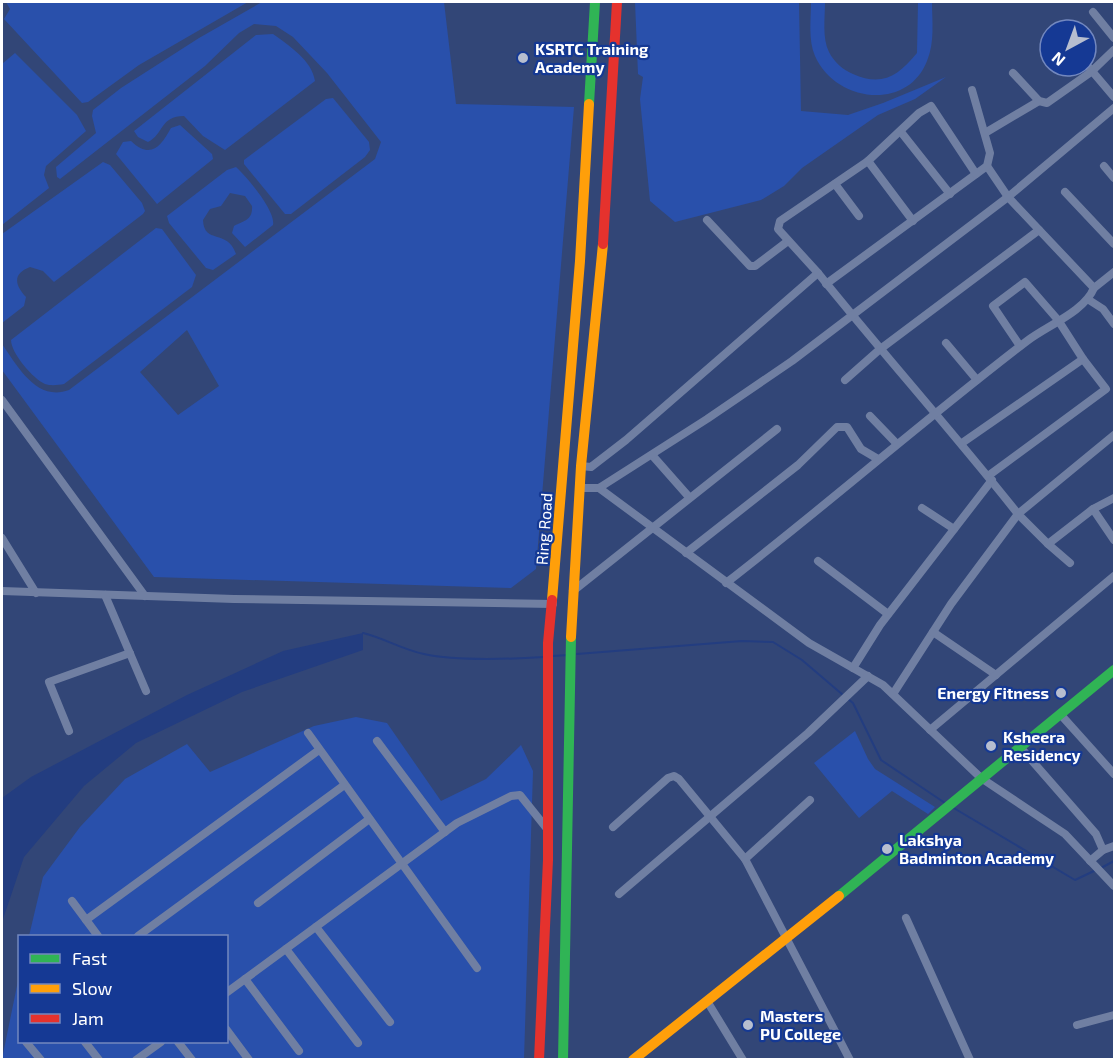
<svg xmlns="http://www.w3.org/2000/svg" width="1116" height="1061" font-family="'Exo 2',sans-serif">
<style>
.green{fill:#2950ab;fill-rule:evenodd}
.water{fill:#233d80}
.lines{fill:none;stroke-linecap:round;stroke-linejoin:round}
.stream{stroke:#233d80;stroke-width:2}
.street{stroke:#707fa2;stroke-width:8}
.fast{stroke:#30b455;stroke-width:10}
.slow{stroke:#ff9f0a;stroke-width:10}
.jam{stroke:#e5322d;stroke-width:10}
.poi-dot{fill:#b7becf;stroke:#153994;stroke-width:2}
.labels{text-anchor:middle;stroke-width:4.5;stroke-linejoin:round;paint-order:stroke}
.poi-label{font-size:16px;font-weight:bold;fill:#fff;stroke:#153994;text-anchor:start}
.street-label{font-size:16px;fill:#fff;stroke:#153994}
</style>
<rect width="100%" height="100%" fill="#324677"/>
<!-- green -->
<g class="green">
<path d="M6,2H248L139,65L88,102L82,103L4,19L10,9Z"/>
<path d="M262,2H444L456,104L574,107L536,569L511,588L154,577L2,370V344C18,367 37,402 69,390L375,159L381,142L327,73L293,37L276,26L254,24L239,33L205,66L60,179L57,177L56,167L96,133L92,116L93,110L121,88L199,38ZM187,330L219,386L178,415L140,372Z"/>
<path d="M635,2H799L801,111L848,115L883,103L946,77L915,99L878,115L802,168L784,186L761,200L675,222L650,201L640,99L643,77L638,74Z"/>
<path d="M811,2H825C825,18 822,38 829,52C834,62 843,70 853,74C882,87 898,76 917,53L918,2H932C932,21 935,42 927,61C907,112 835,102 815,56C808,40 811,19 811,2Z"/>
<path d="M273,34C288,45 312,60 315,81L225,150L203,136L184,116C160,116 164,134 148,142L138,137L134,131L256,35Z"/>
<path d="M15,53L77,115L86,131L46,166L44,175L49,188L2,225V64Z"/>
<path d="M333,98L369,142L370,150L365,157L291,214H285L244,164V160L326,99Z"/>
<path d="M180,125L212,154L213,159L157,204L116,154L123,142L131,141C151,160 161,146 171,128Z"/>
<path d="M103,162L110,165L142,203L145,211L143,214L54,282L43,271L30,267C12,274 15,285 26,297L24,306L2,323V234Z"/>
<path d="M236,167C247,177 276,211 273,225L245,247L232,233L234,226C244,221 253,220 252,206L245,196L230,193L221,206L210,209L203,220C204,245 227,228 236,254L213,270L206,268L169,223L167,216L227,170Z"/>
<path d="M156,228L162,229L196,275L192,287L64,384C58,385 51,386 45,384C33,379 11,353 11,340Z"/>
<path d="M356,717L387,723L441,801L486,779L521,745L533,771L524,1059H2L19,976L20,1042H226V936H29L43,877L80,827L125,779L187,744L210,772L314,726Z"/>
<path d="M855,731L868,759L875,769L935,807L928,814L892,791L859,818L814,763Z"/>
</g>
<!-- water -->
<path class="water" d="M363,633V650L242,692L136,743L84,786L24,857L2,922V798L31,777L187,695L283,651Z"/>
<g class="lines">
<!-- stream -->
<g class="stream">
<path d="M363,633C384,638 403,650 424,654C456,661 511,659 544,657"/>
<path d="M577,654L742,641L773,642L802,660L843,695"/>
<path d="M553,656L568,655"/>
<path d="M848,699L853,703L881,760L945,803"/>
<path d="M952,807L1075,880L1096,870"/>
<path d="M1101,868L1114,861"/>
</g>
<!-- street -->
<g class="street">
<path d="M1093,12L1114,38"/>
<path d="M1086,64L1114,97"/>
<path d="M1013,73L1039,101L1047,103L1091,72L1114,50"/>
<path d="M901,132L950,194"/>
<path d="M985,133L1039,101"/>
<path d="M868,161L913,221"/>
<path d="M987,166L1008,197L1114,108"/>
<path d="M1104,166L1114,178"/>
<path d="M835,184L859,216"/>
<path d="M1065,192L1114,244"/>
<path d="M707,220L750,266H755L788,241"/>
<path d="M818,273C884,355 953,432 1018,514L951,604L893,694"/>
<path d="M826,284L987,166L990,153L972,90"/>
<path d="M1089,300L1103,309L1114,324"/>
<path d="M946,343L977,380"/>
<path d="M845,380L879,350L1039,230"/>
<path d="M2,400L145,596"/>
<path d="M870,416L896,443"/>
<path d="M1114,435L1018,514L1048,544L1093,509L1114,498"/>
<path d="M962,443L1083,359L1058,320L1025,282L993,306L1020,346"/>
<path d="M652,455L689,497"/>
<path d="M581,466L591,467L626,440L818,273L778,229L780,221L868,161L919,113L931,106L976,174"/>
<path d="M988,476L1106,389L1083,359"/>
<path d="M579,488H599L707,419L792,361L1008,197L1094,288L1114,272"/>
<path d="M599,488L809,643L883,685L981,778L1065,834L1114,886"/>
<path d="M922,508L954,529"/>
<path d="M1093,509L1114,540"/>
<path d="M2,538L36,593"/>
<path d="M1048,544L1070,563"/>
<path d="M686,553L798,465L837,427H847L861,449L878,459"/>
<path d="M818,561L888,614"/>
<path d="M726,583C828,504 925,419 1027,341C1048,325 1084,312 1094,288"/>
<path d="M2,591L234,599L553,604"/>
<path d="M573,591L777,429"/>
<path d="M105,595L146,691"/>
<path d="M933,632L996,675"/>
<path d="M853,668L880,625L992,480"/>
<path d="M1061,715L1114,774"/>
<path d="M930,730L1114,576"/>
<path d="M69,731L49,682L130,653"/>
<path d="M308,733L477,968"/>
<path d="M377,741L445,832"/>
<path d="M1020,747L1096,834L1103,850"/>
<path d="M613,827L668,778L674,776L679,779L745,859L850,1060"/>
<path d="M745,859L810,800"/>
<path d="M1090,861L1103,850L1114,846"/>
<path d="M619,894L808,733L868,676"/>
<path d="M72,901L98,936"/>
<path d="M258,903L368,820"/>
<path d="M906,918L970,1060"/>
<path d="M86,920L319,750"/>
<path d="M316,927L390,1022"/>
<path d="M138,936L343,786"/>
<path d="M286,949L358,1043"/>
<path d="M245,979L299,1051"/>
<path d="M226,993L457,823L511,796L520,795L548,830"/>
<path d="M707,1001L743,1060"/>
<path d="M1077,1025L1114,1015"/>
<path d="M226,1029L249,1060"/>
<path d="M26,1042L41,1060"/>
<path d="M85,1042L99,1060"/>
<path d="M178,1042L192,1060"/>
<path d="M136,1060L161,1042"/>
</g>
<!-- fast -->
<g class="fast">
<path d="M589,104L595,2"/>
<path d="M839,896L1114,670"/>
<path d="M563,1060L571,637"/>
</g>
<!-- slow -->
<g class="slow">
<path d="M552,600L580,261L589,104"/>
<path d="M571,637L581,466L603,244"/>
<path d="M633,1060L839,896"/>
</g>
<!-- jam -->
<g class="jam">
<path d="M603,244L617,2"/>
<path d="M539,1060L548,860V643L552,600"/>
</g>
</g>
<!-- markers -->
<g class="poi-dot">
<circle cx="523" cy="58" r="6"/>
<circle cx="1061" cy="693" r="6"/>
<circle cx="991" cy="746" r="6"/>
<circle cx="887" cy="849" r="6"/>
<circle cx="748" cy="1025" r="6"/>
</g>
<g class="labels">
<!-- poi labels -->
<g class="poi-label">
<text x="535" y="55">KSRTC Training<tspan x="535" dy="18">Academy</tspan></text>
<text x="1049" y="699" text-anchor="end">Energy Fitness</text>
<text x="1003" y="743">Ksheera<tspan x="1003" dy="18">Residency</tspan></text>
<text x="899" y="846">Lakshya<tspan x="899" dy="18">Badminton Academy</tspan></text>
<text x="760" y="1022">Masters<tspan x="760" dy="18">PU College</tspan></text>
</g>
<!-- street labels -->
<g class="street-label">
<text transform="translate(544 529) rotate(-86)" y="6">Ring Road</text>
</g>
</g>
<!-- border -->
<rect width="1116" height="1061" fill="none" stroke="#ffffff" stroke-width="6"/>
<!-- legend -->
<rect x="18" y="935" width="210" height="108" fill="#153994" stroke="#7388bf" stroke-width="1.5"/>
<rect x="30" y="954" width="30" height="9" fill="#30b455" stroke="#7388bf" stroke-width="1.5"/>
<text x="72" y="965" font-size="18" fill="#ffffff">Fast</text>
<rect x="30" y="984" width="30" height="9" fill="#ff9f0a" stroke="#7388bf" stroke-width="1.5"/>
<text x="72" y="995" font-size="18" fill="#ffffff">Slow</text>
<rect x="30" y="1014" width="30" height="9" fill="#e5322d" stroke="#7388bf" stroke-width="1.5"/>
<text x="72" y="1025" font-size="18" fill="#ffffff">Jam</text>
<!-- north arrow -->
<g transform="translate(1068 48) rotate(221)"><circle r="28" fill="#153994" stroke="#7388bf" stroke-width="1.5"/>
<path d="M0-4.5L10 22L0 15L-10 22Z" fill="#b7becf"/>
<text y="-9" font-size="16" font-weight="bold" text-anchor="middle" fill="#ffffff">N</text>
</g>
</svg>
